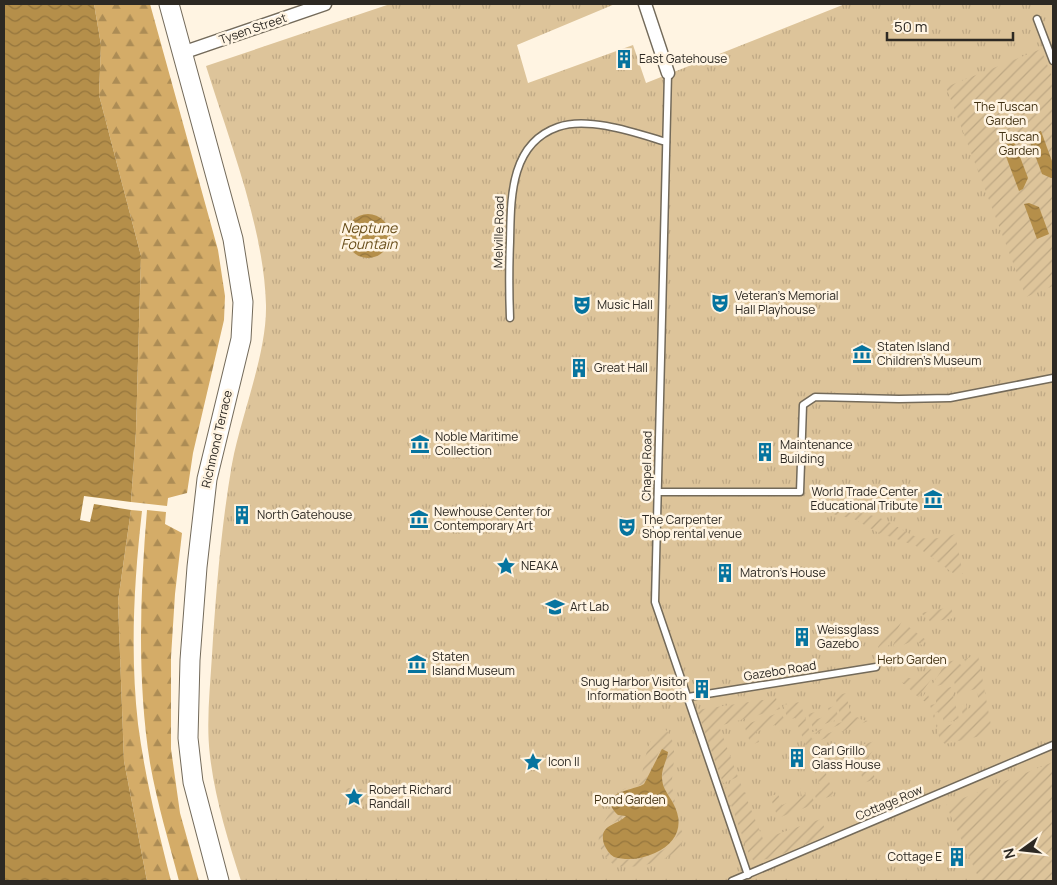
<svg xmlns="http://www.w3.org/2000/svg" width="1057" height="885" font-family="Manrope,sans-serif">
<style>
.forest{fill:url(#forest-firs)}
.park{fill:url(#park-tufts)}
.garden{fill:url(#garden-furrows)}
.water{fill:url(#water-waves)}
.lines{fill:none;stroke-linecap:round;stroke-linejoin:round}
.lane-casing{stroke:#736a5a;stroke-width:9}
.street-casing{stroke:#736a5a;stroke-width:15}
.secondary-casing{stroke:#736a5a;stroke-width:21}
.lane{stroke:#fff;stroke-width:6}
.street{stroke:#fff;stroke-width:12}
.secondary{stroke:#fff;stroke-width:19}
.labels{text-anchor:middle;stroke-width:5;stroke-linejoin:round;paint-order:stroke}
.street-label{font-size:12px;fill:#2d2923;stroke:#fff4e2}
.poi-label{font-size:12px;fill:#2d2923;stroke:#fff4e2;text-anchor:start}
.park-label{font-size:12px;fill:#403011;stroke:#fff4e2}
.water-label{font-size:14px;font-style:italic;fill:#684d19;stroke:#fff4e2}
</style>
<defs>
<pattern id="forest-firs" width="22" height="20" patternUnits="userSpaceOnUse" patternTransform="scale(1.25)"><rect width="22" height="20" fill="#d4ac68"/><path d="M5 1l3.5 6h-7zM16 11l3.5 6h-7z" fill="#ac8c55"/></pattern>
<pattern id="park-tufts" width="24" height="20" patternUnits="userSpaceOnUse" patternTransform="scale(1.25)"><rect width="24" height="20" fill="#ddc49a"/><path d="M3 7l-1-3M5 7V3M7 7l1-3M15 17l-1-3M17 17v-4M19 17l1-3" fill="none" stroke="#bea884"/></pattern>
<pattern id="garden-furrows" width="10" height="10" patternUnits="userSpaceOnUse" patternTransform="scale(1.25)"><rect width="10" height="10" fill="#ddc49a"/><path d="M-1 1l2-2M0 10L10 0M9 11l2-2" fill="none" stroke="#bea884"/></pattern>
<pattern id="water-waves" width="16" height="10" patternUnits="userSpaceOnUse" patternTransform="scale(1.25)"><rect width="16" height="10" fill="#b58f4a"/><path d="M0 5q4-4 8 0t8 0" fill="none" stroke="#94753d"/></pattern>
</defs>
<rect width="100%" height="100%" fill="#fff4e2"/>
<!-- forest -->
<g class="forest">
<path d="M94,4H150L218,250L225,296L224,320L193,453L187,493L168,498L167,506L131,502L136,431L141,256L99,95L101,45Z"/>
<path d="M131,510L142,511C134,581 130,654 138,724C145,778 158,829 171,881H147L124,761L118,601Z"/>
<path d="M147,510L166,512L165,524L182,533L175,594L171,657V749L180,813L199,881H179C169,842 157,803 150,763C137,680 140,594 147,510Z"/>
</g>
<!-- park -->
<path class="park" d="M390,4H615L517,45L528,83L633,45L646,83L845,4H1053V881H241C228,840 215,799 210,756C206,723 210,689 212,655C216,591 221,528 232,464C241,415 267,354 266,305C264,228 229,140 206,66Z"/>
<!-- garden -->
<g class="garden">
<path d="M1041,49L1053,79V286L1026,297L946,87Z"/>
<path d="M812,507C831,509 851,510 870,515C907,524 908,549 955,534L963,574L953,573L916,546L877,532L854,519L814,510Z"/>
<path d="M951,607L954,618L931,622L921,613Z"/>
<path d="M897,618L902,621L889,645L879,653L878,647Z"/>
<path d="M905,624L926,640L922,645L915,640L896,648L893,645Z"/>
<path d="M978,655L992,731L985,735L945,744L940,740L930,705L921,699L927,691L931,705L936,704V691L951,687L959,719L944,723L942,714L939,715L938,712L934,713L938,728L965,721L960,705L966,703L967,709L980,705L976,689L963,692L964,696L958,698L954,681L930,688L941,671L943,663L956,660L962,666L966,663L964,659Z"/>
<path d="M930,669L937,672L918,697L900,680L902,676C914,681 921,678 930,669Z"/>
<path d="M846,693C850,711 848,717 868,721L806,746L795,718L788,720L783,705L800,702L810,733L825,728V730L810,735L812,739L846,727L844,723L829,729L828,727L842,722L835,696Z"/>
<path d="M776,698L780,709L719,726L738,777L723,783L697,710Z"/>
<path d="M835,706L839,719L813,728L808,714L815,712L817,719L830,715L828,708Z"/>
<path d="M781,712L785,721L779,724L782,730L778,732L775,725L756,732L759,742L751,745L744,725Z"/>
<path d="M665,729C680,744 672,765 672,782C672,791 675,797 675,806L663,785L662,777L667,750L659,752L644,784L622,790L639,782C646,768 644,734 665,729Z"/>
<path d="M875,741L876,746L869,756L875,779L864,783L856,758L849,759L844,750Z"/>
<path d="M829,755L832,765L824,768L834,795L817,801L814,793L822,790L811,762Z"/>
<path d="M1053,762V881H980L946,805Z"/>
<path d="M740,782L763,839L821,819L827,835L773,858L754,861L750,857L725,788Z"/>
<path d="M346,788L364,789L363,807H345Z"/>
<path d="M803,788L806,796L811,794L815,804L778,818L770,796L778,794L782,805L802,797L800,789Z"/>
<path d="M613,808L621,815L626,816L611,824L603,838L610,855C627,865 657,857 671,844C676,839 678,833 680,827C698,858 633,872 614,865C590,844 598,830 613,808Z"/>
</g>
<!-- water -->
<g class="water">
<path d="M4,4H94L101,45L99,95L141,256L136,431L131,502L84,496L80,520L90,522L94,504L131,510L118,601L124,761L147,881H4Z"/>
<path d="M1041,131L1053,164V178H1051L1042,174L1028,136Z"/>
<path d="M1014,141L1028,178L1023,189L1019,191L1002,146Z"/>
<path d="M1029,203L1039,207L1049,234L1037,239L1024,204Z"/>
<circle cx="368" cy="236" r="22"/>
<path d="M662,749L668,752C667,761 661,769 662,778C662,788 669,795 673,803C685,825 677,843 655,853C642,859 628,861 614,857C609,854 606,849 604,844C598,824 617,826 626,816L618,815C594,792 636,790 644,784Z"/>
</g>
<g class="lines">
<!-- lane casing -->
<g class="lane-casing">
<g id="lane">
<path d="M1037,19L1053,61"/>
<path d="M668,73L655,602L748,875"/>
<path d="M510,318C509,293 509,267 510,242C511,200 509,144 558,127C588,116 636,133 666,142"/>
<path d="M658,492H800L803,405L815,397L899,399L950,398L1053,378"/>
<path d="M688,697L876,667"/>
<path d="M732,881L1053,745"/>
</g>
</g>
<!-- street casing -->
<g class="street-casing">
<g id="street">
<path d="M645,4L668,73"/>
<path d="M182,53L325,4"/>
</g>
</g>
<!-- secondary casing -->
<g class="secondary-casing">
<path id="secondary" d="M169,4L233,239L243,302L241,339L207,479L197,567L190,660L188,738L193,782L219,881"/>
</g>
<!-- lane -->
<use href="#lane" class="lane"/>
<!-- street -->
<use href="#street" class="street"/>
<!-- secondary -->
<use href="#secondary" class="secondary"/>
</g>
<!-- icons -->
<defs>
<g id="building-bare" transform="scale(1.5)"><path d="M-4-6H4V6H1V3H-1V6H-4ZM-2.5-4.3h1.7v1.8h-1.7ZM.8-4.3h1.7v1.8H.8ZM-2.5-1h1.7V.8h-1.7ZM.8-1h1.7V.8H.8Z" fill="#06749f" stroke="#fff4e2" stroke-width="2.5" paint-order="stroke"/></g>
<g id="theatre-bare" transform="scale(1.5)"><path d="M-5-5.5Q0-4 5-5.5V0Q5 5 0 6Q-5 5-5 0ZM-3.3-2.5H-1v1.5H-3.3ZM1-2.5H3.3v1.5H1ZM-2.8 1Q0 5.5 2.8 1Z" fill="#06749f" stroke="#fff4e2" stroke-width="2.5" paint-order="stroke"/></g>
<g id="museum-bare" transform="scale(1.5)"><path d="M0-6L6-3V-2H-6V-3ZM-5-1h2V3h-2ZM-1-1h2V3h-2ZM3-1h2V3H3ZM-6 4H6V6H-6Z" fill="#06749f" stroke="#fff4e2" stroke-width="2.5" paint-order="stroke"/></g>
<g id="sight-bare" transform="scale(1.5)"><path d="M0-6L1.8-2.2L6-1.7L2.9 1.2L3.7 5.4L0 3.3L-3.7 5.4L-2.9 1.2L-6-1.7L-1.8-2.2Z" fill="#06749f" stroke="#fff4e2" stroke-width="2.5" paint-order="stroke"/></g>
<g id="school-bare" transform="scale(1.5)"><path d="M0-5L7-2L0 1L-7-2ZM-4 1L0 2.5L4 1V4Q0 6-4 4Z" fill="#06749f" stroke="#fff4e2" stroke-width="2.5" paint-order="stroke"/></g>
</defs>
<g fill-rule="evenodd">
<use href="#building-bare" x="624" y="59"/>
<use href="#theatre-bare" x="720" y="303"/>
<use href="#theatre-bare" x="582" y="305"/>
<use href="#museum-bare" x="862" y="354"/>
<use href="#building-bare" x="579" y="368"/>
<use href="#museum-bare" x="420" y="444"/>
<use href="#building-bare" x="765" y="452"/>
<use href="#museum-bare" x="933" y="499"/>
<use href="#building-bare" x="242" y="515"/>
<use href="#museum-bare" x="419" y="519"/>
<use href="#theatre-bare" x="627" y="527"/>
<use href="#sight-bare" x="506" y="566"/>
<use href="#building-bare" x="725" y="573"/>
<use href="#school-bare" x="555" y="607"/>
<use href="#building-bare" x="802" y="637"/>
<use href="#museum-bare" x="417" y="664"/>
<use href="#building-bare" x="702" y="689"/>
<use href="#building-bare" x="797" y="758"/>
<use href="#sight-bare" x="533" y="762"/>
<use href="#sight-bare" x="354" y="797"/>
<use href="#building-bare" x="957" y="857"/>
</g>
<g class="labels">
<!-- street labels -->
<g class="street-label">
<text transform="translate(253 29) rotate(-19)" y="4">Tysen Street</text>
<text transform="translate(499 232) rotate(-89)" y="4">Melville Road</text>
<text transform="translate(217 439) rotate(-77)" y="4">Richmond Terrace</text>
<text transform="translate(647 466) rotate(-89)" y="4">Chapel Road</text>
<text transform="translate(780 671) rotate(-9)" y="4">Gazebo Road</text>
<text transform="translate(889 803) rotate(-23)" y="4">Cottage Row</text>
</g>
<!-- poi labels -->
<g class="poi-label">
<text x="639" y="63">East Gatehouse</text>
<text x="735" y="300">Veteran’s Memorial<tspan x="735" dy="14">Hall Playhouse</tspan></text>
<text x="597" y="309">Music Hall</text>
<text x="877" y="351">Staten Island<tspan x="877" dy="14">Children’s Museum</tspan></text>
<text x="594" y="372">Great Hall</text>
<text x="435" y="441">Noble Maritime<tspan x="435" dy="14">Collection</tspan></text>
<text x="780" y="449">Maintenance<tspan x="780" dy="14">Building</tspan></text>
<text x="918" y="496" text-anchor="end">World Trade Center<tspan x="918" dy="14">Educational Tribute</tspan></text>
<text x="434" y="516">Newhouse Center for<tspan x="434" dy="14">Contemporary Art</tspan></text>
<text x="257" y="519">North Gatehouse</text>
<text x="642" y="524">The Carpenter<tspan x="642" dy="14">Shop rental venue</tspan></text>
<text x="521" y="570">NEAKA</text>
<text x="740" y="577">Matron’s House</text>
<text x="570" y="611">Art Lab</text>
<text x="817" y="634">Weissglass<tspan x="817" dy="14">Gazebo</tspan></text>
<text x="432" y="661">Staten<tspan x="432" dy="14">Island Museum</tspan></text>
<text x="687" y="686" text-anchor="end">Snug Harbor Visitor<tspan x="687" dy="14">Information Booth</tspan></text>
<text x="812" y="755">Carl Grillo<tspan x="812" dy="14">Glass House</tspan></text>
<text x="548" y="766">Icon II</text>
<text x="369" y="794">Robert Richard<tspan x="369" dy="14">Randall</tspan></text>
<text x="942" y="861" text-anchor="end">Cottage E</text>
</g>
<!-- park labels -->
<g class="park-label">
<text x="1006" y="111">The Tuscan<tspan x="1006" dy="14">Garden</tspan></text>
<text x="1019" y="141">Tuscan<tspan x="1019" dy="14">Garden</tspan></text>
<text x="912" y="664">Herb Garden</text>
<text x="630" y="804">Pond Garden</text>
</g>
<!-- water labels -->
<g class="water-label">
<text x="369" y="233">Neptune<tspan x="369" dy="16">Fountain</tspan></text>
</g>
</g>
<!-- border -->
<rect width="1057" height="885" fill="none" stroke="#2d2923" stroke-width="10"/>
<!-- north arrow -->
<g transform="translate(1022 850) rotate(255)" stroke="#fff4e2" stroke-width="4" paint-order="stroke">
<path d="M0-4L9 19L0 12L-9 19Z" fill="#2d2923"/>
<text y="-8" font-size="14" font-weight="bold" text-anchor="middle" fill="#2d2923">N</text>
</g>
<!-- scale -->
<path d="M887 32v8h126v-8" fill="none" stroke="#2d2923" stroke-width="2.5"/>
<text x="894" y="32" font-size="15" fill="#2d2923" stroke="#fff4e2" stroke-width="4" paint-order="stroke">50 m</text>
</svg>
